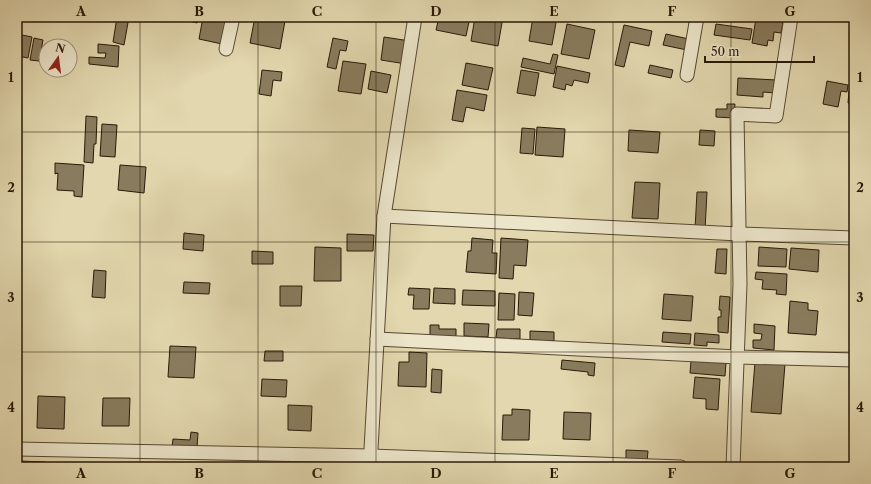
<svg xmlns="http://www.w3.org/2000/svg" width="871" height="484" font-family="'Libre Caslon Text',serif">
<style>
.building{fill:#897c5e;stroke:#291a07}
.lines{fill:none;stroke-linecap:round;stroke-linejoin:round}
.street-casing{stroke:#574931;stroke-width:15}
.street{stroke:#ece5ca;stroke-width:13}
.grid{fill:none;stroke:#291a07;stroke-width:1;stroke-opacity:0.55}
.neatline{fill:none;stroke:#291a07;stroke-width:1.5}
.grid-label{font-size:13px;text-anchor:middle;font-weight:bold;fill:#291a07}
</style>
<rect width="100%" height="100%" fill="#e2d7ae"/>
<filter id="stains"><feTurbulence type="fractalNoise" baseFrequency=".005" numOctaves="4"/><feColorMatrix values="0 0 0 0 .2 0 0 0 0 .09 0 0 0 0 .02 0 0 0 .5 -.17"/></filter>
<radialGradient id="worn" r=".72"><stop offset=".6" stop-color="#630" stop-opacity="0"/><stop offset="1" stop-color="#630" stop-opacity=".3"/></radialGradient>
<!-- building -->
<g class="building">
<path d="M117,17H129L124,45L113,42Z"/>
<path d="M175,17H199L197,23Z"/>
<path d="M203,17H227L222,44L199,39Z"/>
<path d="M255,17H267L285,21L280,49L250,43Z"/>
<path d="M439,17H470L466,36L436,30Z"/>
<path d="M475,17H503L498,46L471,41Z"/>
<path d="M533,17H557L552,45L529,41Z"/>
<path d="M841,17H854V21L841,19Z"/>
<path d="M756,18L783,22L781,33L774,32L773,41L768,40L767,46L752,43Z"/>
<path d="M567,24L595,30L589,59L561,54Z"/>
<path d="M716,24L752,29L750,40L714,35Z"/>
<path d="M624,25L652,31L649,46L630,42L624,67L615,65Z"/>
<path d="M666,34L689,39L687,50L663,45Z"/>
<path d="M22,35L32,37L28,58L18,56Z"/>
<path d="M384,37L410,41L406,64L381,60Z"/>
<path d="M34,38L43,40L39,61L30,60Z"/>
<path d="M333,38L348,41L346,51L340,50L336,69L327,67Z"/>
<path d="M98,44L119,46L118,67L89,64V57L105,58L106,53H98Z"/>
<path d="M553,54L558,55L554,74L521,67L523,58L550,64Z"/>
<path d="M343,61L366,64L361,94L338,91Z"/>
<path d="M466,63L493,68L488,90L462,85Z"/>
<path d="M650,65L673,70L671,78L648,73Z"/>
<path d="M557,66L590,73L588,83L574,80L572,86L566,84L565,90L553,87Z"/>
<path d="M262,70L282,72L281,81L273,80L271,96L259,94Z"/>
<path d="M521,70L539,73L535,96L517,93Z"/>
<path d="M371,71L391,75L387,93L368,89Z"/>
<path d="M738,78L776,80L775,93L763,92V97L737,95Z"/>
<path d="M827,81L848,85L847,92L841,91L838,107L823,104Z"/>
<path d="M457,90L487,95L484,111L466,107L463,122L452,120Z"/>
<path d="M849,91H854V103H848Z"/>
<path d="M727,104H735L734,118L716,117V109H727Z"/>
<path d="M86,116L97,117L96,144H94L93,163L84,162Z"/>
<path d="M102,124L117,125L115,157L100,156Z"/>
<path d="M537,127L565,129L563,157L535,155Z"/>
<path d="M522,128L535,129L533,154L520,153Z"/>
<path d="M629,130L660,132L658,153L628,151Z"/>
<path d="M700,130L715,131L714,146L699,145Z"/>
<path d="M55,163L84,165L82,197L74,196V191L57,190L58,173L55,174Z"/>
<path d="M120,165L146,167L144,193L118,190Z"/>
<path d="M635,182L660,183L658,219L632,218Z"/>
<path d="M697,192H707L705,230L695,229Z"/>
<path d="M184,233L204,235L203,251L183,249Z"/>
<path d="M347,234L374,235L373,251H347Z"/>
<path d="M472,238L493,240L492,253H497L496,274L466,272L468,251H471Z"/>
<path d="M501,238L528,240L526,266L514,265L513,279L499,278Z"/>
<path d="M315,247L341,248V281H314Z"/>
<path d="M759,247L787,249L786,267L758,266Z"/>
<path d="M791,248L819,250L818,272L789,269Z"/>
<path d="M717,249H727L726,274L715,273Z"/>
<path d="M252,251L273,252V264H252Z"/>
<path d="M94,270L106,271L105,298L92,297Z"/>
<path d="M756,272L787,274L786,295L776,294L777,290L762,289L763,280L755,279Z"/>
<path d="M184,282L210,283L209,294L183,293Z"/>
<path d="M280,286H302L301,306H280Z"/>
<path d="M409,288L430,289L429,309H413L414,295H408Z"/>
<path d="M434,288L455,289V304L433,303Z"/>
<path d="M463,290L495,291V306L462,305Z"/>
<path d="M519,292L534,293L532,316L518,315Z"/>
<path d="M499,293L515,294L514,320H498Z"/>
<path d="M664,294L693,296L691,321L662,319Z"/>
<path d="M720,296L730,297L728,333L718,332V317H721V310H719Z"/>
<path d="M852,300H854V311H851Z"/>
<path d="M790,301L808,303V310L818,311L816,335L788,333Z"/>
<path d="M464,323L489,324L488,337L464,336Z"/>
<path d="M754,324L775,326L774,350L753,348V340H761L762,334L754,333Z"/>
<path d="M430,325H439V329H456V339L430,338Z"/>
<path d="M497,329H520V339L496,338Z"/>
<path d="M530,331L554,332V341L530,340Z"/>
<path d="M663,332L691,334L690,344L662,342Z"/>
<path d="M695,333L719,335V343L707,342V346L694,345Z"/>
<path d="M170,346L196,347L194,378L168,377Z"/>
<path d="M265,351H283V361H264Z"/>
<path d="M409,352L427,353L426,387L398,386L399,362H409Z"/>
<path d="M562,360L595,363L594,376L588,375V372L561,369Z"/>
<path d="M691,361L726,363L725,376L690,373Z"/>
<path d="M755,362L785,364L781,414L751,412Z"/>
<path d="M432,369L442,370L441,393L431,392Z"/>
<path d="M695,377L720,379L718,410L706,409V399L693,398Z"/>
<path d="M262,379L287,380L286,397L261,396Z"/>
<path d="M38,396L65,397L64,429L37,428Z"/>
<path d="M103,398H130L129,426H102Z"/>
<path d="M288,405L312,406L311,431L288,430Z"/>
<path d="M512,409L530,410L529,440H502L503,415H512Z"/>
<path d="M564,412L591,413L590,440L563,439Z"/>
<path d="M191,432L198,433L197,448L172,447L173,439L190,440Z"/>
<path d="M626,450L648,451L647,462L626,461Z"/>
<path d="M19,461L45,462V467H19Z"/>
</g>
<g class="lines">
<!-- street casing -->
<g class="street-casing">
<g id="street">
<path d="M226,49L233,17"/>
<path d="M687,75L697,17"/>
<path d="M384,216L739,234L854,238"/>
<path d="M377,339L738,357L854,360"/>
<path d="M17,449L371,456L681,467"/>
<path d="M370,467L384,216L415,17"/>
<path d="M733,467L740,284L737,114L776,116L791,17"/>
</g>
</g>
<!-- street -->
<use href="#street" class="street"/>
</g>
<!-- grid -->
<path class="grid" d="M140,17V467M258,17V467M376,17V467M495,17V467M613,17V467M731,17V467M17,132H854M17,242H854M17,352H854"/>
<!-- margin -->
<rect width="871" height="484" fill="none" stroke="#e2d7ae" stroke-width="44"/>
<!-- north arrow -->
<g transform="translate(58 58) rotate(14)"><circle r="19" fill="#ece5ca" stroke="#9e947c"/>
<path d="M0-3L7 15L0 10L-7 15Z" fill="#8f2418"/>
<text y="-6" font-size="11" font-weight="bold" text-anchor="middle" fill="#291a07">N</text>
</g>
<!-- scale -->
<path d="M705 56v6h109v-6" fill="none" stroke="#291a07" stroke-width="2"/>
<text x="711" y="56" font-size="12" fill="#291a07" stroke="#ece5ca" stroke-width="3" paint-order="stroke">50 m</text>
<rect x="22" y="22" width="827" height="440" class="neatline"/>
<g class="grid-label">
<text x="81" y="16">A</text>
<text x="199" y="16">B</text>
<text x="317" y="16">C</text>
<text x="436" y="16">D</text>
<text x="554" y="16">E</text>
<text x="672" y="16">F</text>
<text x="790" y="16">G</text>
<text x="11" y="82">1</text>
<text x="860" y="82">1</text>
<text x="11" y="192">2</text>
<text x="860" y="192">2</text>
<text x="11" y="302">3</text>
<text x="860" y="302">3</text>
<text x="11" y="412">4</text>
<text x="860" y="412">4</text>
<text x="81" y="478">A</text>
<text x="199" y="478">B</text>
<text x="317" y="478">C</text>
<text x="436" y="478">D</text>
<text x="554" y="478">E</text>
<text x="672" y="478">F</text>
<text x="790" y="478">G</text>
</g>
<rect width="100%" height="100%" filter="url(#stains)"/>
<rect width="100%" height="100%" fill="url(#worn)"/>
</svg>
